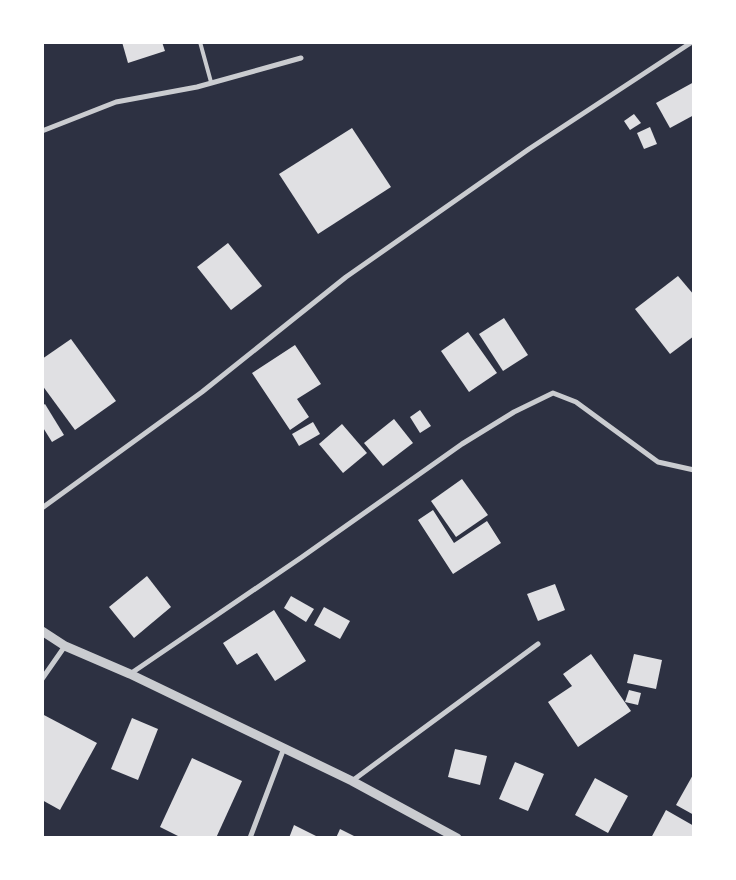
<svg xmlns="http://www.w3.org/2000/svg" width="736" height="880" font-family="Jost,sans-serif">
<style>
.building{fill:#e0e0e3}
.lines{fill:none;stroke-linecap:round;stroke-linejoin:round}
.service{stroke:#caccd0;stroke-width:4}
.minor{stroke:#caccd0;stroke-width:5}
.tertiary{stroke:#caccd0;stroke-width:9}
</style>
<rect width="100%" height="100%" fill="#2d3142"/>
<!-- building -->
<g class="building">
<path d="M122,42H162L165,51L128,63Z"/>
<path d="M694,82V115L670,128L656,103Z"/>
<path d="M634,114L641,123L630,130L624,121Z"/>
<path d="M650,127L657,144L644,149L637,133Z"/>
<path d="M352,128L391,187L318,234L279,174Z"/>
<path d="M228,243L262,286L231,310L197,267Z"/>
<path d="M678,276L694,295V336L670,354L635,309Z"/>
<path d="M504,318L528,355L503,371L479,334Z"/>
<path d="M468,332L497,373L469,392L441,351Z"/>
<path d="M71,339L116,401L75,430L42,385V359Z"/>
<path d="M295,345L321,384L297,399L309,417L290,430L252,373Z"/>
<path d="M45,404L64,435L52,442L42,426V406Z"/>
<path d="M420,410L431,426L420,433L410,417Z"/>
<path d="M394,419L413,443L383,466L364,443Z"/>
<path d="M313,422L320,434L299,446L292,434Z"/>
<path d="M342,424L367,453L343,473L319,444Z"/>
<path d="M462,479L488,515L456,537L431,501Z"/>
<path d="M433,510L454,543L487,521L501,543L453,574L418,520Z"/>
<path d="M147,576L171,607L134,638L109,607Z"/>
<path d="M555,584L565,610L538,621L527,594Z"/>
<path d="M291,596L314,609L306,622L284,608Z"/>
<path d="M324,607L350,621L340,639L314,625Z"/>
<path d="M274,610L306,661L275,681L257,653L237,665L223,643Z"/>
<path d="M591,654L631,711L578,747L548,702L572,686L563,674Z"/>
<path d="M634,654L662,660L656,689L627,683Z"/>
<path d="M629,690L641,693L638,705L625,702Z"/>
<path d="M42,714L97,743L60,810L42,800Z"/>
<path d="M132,718L158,729L138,780L111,769Z"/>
<path d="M455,749L487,756L480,785L448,777Z"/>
<path d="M192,758L242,781L216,838H182L160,827Z"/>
<path d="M515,762L544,774L528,811L499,799Z"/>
<path d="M694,773V815L676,805Z"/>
<path d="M595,778L628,796L608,833L575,815Z"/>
<path d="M666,810L694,826V838H651Z"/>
<path d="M294,825L320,838H289Z"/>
<path d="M340,829L358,838H336Z"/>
</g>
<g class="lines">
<!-- service -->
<path class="service" d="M200,42L211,82"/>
<!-- minor -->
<g class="minor">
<path d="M42,131L116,102L197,87L301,58"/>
<path d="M42,508L202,392L346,277L529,149L692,42"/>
<path d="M130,674L302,557L462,444L514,412L553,393L576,402L658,462L694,470"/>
<path d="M42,679L65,646"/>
<path d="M352,781L538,644"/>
<path d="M250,838L284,748"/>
</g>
<!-- tertiary -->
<path class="tertiary" d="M42,631L65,646L130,674L352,781L457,838"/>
</g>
<!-- border -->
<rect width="736" height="880" fill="none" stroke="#ffffff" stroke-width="88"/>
</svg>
